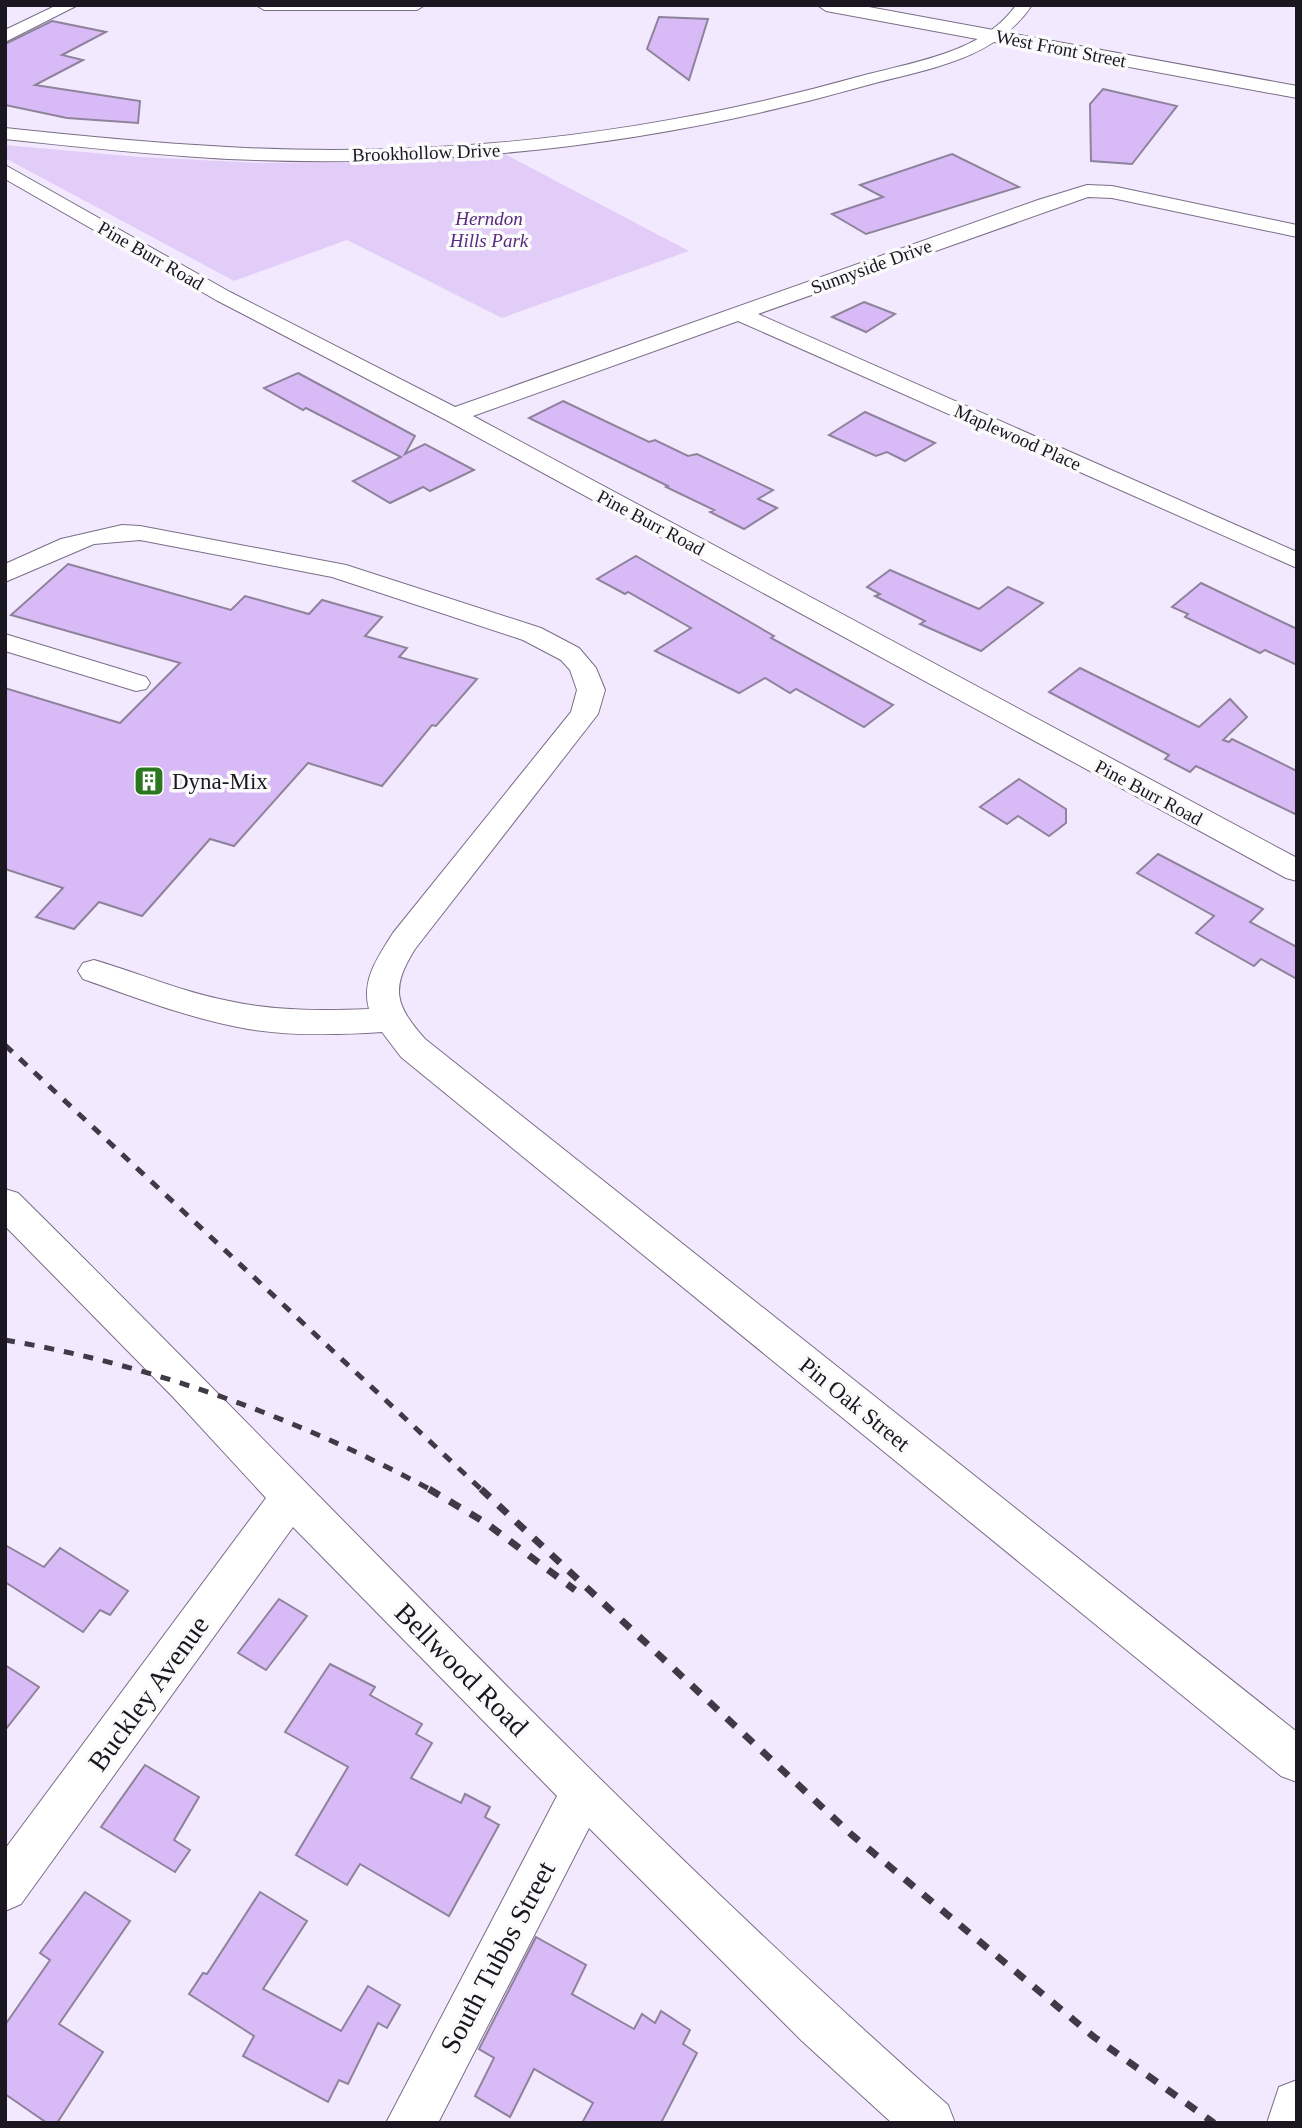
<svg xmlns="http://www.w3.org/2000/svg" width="1302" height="2128" font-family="Georgia,serif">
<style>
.green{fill:#e2cdf8}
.building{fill:#d8baf7;stroke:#8e839b;stroke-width:2}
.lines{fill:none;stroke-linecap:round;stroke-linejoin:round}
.minor-casing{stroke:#7a6e86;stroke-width:2}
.major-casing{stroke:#7a6e86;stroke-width:2}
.minor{fill:#fff;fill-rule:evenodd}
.major{fill:#fff;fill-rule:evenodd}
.rail-far1{stroke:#3f3a45;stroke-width:5;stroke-dasharray:10 10;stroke-linecap:butt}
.rail{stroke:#3f3a45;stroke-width:7;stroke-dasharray:12 12;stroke-linecap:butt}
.labels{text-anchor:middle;stroke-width:7;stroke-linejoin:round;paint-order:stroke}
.far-street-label{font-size:19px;fill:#1b1720;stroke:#fbfbfb}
.far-park-label{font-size:19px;font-style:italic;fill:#59287f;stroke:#fbfbfb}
.poi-label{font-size:23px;fill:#1b1720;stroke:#fbfbfb;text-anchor:start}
.street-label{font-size:23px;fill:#1b1720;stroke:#fbfbfb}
.near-street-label{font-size:28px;fill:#1b1720;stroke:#fbfbfb}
</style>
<rect width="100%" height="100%" fill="#f3e9ff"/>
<!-- green -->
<path class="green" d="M5,145L140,157L262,163L366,162L503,153L689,251L502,318L347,240L234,281L5,158Z"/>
<!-- building -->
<g class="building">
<path d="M659,17L708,19L689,80L647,49Z"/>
<path d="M52,21L106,32L62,55L83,60L35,85L140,101L138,123L67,118L5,105V44Z"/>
<path d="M1103,89L1177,106L1132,164L1091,161L1090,104Z"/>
<path d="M952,154L1019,187L866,234L832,214L883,197L860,185Z"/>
<path d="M864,302L895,314L866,332L832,317Z"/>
<path d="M298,373L415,436L405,454L425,444L474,470L430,491L423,487L390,503L353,481L401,457L306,408L303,410L264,388Z"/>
<path d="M563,401L649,442L655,440L688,456L697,454L773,490L758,499L777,508L744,529L710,512L714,510L666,487L668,486L529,418Z"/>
<path d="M865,412L935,443L905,461L887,452L876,456L829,435Z"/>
<path d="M636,556L774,636L771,638L893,705L864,727L796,689L790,693L765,678L739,693L655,651L691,628L628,592L625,594L597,579Z"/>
<path d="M68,564L231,610L245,596L309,614L322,600L382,617L365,636L407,648L399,657L477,679L436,726L432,725L382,786L308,763L234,846L210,839L142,916L99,902L74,929L36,917L63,888L5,869V688L120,723L180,663L11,615Z"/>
<path d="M890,570L979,609L1008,587L1043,603L981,651L920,624L925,621L875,596L880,594L867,587Z"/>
<path d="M1201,583L1297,629V665L1265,650L1260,653L1185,617L1188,614L1172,607Z"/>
<path d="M1080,668L1199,727L1230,699L1247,717L1223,740L1229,742L1232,739L1297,771V815L1196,766L1190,772L1165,759L1169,755L1049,692Z"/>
<path d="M1019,779L1066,809V823L1049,836L1018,816L1007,824L980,807Z"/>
<path d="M1158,854L1263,909L1250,922L1297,947V979L1261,959L1254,966L1196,933L1214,916L1137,873Z"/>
<path d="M5,1545L44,1567L60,1548L128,1591L110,1615L100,1610L83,1632L5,1582Z"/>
<path d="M279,1599L307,1616L266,1670L238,1653Z"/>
<path d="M330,1664L375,1687L370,1695L422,1724L416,1734L432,1743L411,1778L461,1803L465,1794L490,1807L485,1817L499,1825L449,1916L360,1864L347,1885L296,1855L348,1767L285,1732Z"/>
<path d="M5,1665L39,1687L5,1730Z"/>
<path d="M145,1765L199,1797L174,1840L190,1850L175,1872L101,1827Z"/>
<path d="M85,1892L130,1921L59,2024L103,2052L57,2123H47L5,2094V2025L50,1960L40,1953Z"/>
<path d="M260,1892L307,1921L263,1989L341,2031L368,1986L400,2005L387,2028L378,2023L348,2084L339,2080L328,2102L243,2056L254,2036L189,1994L203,1973L207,1974Z"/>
<path d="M536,1937L586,1965L572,1994L634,2029L642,2014L655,2023L661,2011L690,2030L683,2044L697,2053L661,2123H582L593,2103L534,2069L510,2117L475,2096L494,2058L479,2049Z"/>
</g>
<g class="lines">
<!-- minor casing -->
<g class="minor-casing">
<g id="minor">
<path d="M57,5H78L5,42V30Z"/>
<path d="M256,5H425L417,10H264Z"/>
<path d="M1016,5H1032C995,61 925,69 864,86C657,145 443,169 228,159C153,155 79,147 5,139V128C79,136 153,143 227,147C440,159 655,134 861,76C913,62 983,53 1016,5Z"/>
<path d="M5,165L230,292L455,407L1038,200L1087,185L1112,186L1297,225V237L1112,198L1088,197L758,314L1297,552V568L738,321L473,416L1297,858V881L1286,878L446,420L216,300L5,179Z"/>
<path d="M122,525L140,526L346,565L541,628L579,648L596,668L605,690L598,714L415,949C390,989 395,1005 425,1039L1297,1732V1782L1281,1776L401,1057L382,1032C337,1035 292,1036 248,1029C191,1019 137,998 83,979L78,971L83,963L94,960C139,973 182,992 229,1001C275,1011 322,1011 369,1009C361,980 378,957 393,933L571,712L577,690L570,670L561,660L523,640L332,577L140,540L94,544L5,582V564L61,539Z"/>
<path d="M5,634L146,677L150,683L146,689L136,691L5,651Z"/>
<path d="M5,1189L18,1193C327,1498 622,1818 948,2105L955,2123H892L802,2041L589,1828L438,2123H386L557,1796L293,1527L21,1904L5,1911V1849L266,1498L173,1397L5,1226Z"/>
<path d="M1297,2080V2123H1267L1279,2087Z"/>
</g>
</g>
<!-- major casing -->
<g class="major-casing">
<path id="major" d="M817,5H858L1297,86V98L826,11Z"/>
</g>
<!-- minor -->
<use href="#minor" class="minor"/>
<!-- major -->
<use href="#major" class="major"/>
<!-- rail-far1 -->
<g class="rail-far1">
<path d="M5,1045L483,1491"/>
<path d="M5,1340C153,1365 300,1419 433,1491"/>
</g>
<!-- rail -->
<g class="rail">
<path d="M429,1489L486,1523L575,1590"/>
<path d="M481,1489L852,1835L1094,2037L1214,2123"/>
</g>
</g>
<!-- icons -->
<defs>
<g id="building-square" transform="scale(1.575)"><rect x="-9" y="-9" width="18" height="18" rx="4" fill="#2b771f" stroke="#fbfbfb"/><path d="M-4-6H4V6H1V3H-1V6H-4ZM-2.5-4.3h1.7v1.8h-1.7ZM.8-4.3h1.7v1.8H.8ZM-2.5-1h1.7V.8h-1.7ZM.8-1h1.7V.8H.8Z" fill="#fff"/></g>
</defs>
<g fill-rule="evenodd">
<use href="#building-square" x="149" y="781"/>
</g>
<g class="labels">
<!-- far-street labels -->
<g class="far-street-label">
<text transform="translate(1061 48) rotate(11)" y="7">West Front Street</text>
<text transform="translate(426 152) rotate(-2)" y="7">Brookhollow Drive</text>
<text transform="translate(151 255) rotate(30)" y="7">Pine Burr Road</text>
<text transform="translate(871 266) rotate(-20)" y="7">Sunnyside Drive</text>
<text transform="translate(1018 437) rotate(24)" y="7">Maplewood Place</text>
<text transform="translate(651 522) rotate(28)" y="7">Pine Burr Road</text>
<text transform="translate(1149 792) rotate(28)" y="7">Pine Burr Road</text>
</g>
<!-- far-park labels -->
<g class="far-park-label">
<text x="489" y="225">Herndon<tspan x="489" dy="22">Hills Park</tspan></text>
</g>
<!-- poi labels -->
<g class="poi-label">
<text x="172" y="789">Dyna-Mix</text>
</g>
<!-- street labels -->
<g class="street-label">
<text transform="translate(855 1404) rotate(39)" y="8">Pin Oak Street</text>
</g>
<!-- near-street labels -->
<g class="near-street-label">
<text transform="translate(462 1669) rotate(45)" y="10">Bellwood Road</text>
<text transform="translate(148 1693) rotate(-54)" y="10">Buckley Avenue</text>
<text transform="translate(497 1957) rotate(-62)" y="10">South Tubbs Street</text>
</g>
</g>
<!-- border -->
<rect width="1302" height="2128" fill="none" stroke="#1b1720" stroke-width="14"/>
</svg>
